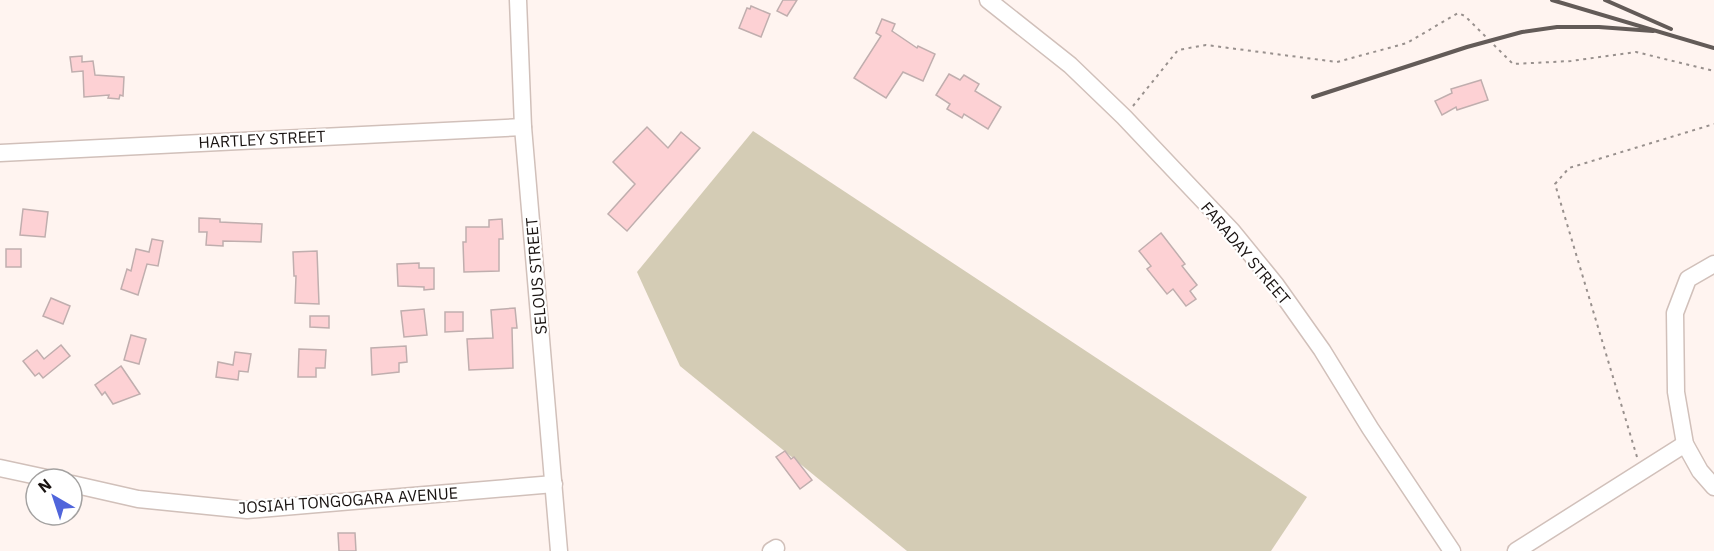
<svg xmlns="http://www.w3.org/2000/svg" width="1714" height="551" font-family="'IBM Plex Sans',sans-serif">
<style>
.green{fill:#d4ccb5}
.building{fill:#fdd1d4;stroke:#c0aeae;stroke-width:1.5}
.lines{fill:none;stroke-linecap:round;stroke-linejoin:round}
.minor-casing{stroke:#d1c0ba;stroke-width:19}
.path{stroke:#98908d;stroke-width:2;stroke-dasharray:3 4.5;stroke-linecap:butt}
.minor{stroke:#fff;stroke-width:16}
.rail{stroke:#635b58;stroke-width:4}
.labels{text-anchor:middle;stroke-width:4.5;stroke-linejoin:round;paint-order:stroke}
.street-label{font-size:16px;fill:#191311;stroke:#fff}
</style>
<rect width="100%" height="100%" fill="#fff4f0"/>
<!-- green -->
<path class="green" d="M753,131L1307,497L1271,551H907L680,366L637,272Z"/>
<!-- building -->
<g class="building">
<path d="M783,0H797L787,16L777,11Z"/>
<path d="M751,6L770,14L761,37L739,28L747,8L750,9Z"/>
<path d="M882,19L895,24L892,31L917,48L918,46L935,54L923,81L903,72L886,98L854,78L881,36L876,33Z"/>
<path d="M82,56V62L93,61L95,75L124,77L123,96L120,95L119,99L108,98L109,95L84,97L83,71L72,72L70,57Z"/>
<path d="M949,74L960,80L964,75L979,84L975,91L1001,107L988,129L964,114L962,118L947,109L950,104L936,95Z"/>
<path d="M1481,80L1488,100L1457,110L1456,107L1442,115L1435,101L1452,93L1451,89Z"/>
<path d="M647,127L668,148L681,132L700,148L627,231L608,214L635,184L613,162Z"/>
<path d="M23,209L48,212L45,237L20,235Z"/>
<path d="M199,218L220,219V222L262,224L261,242L223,241V246L206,245L207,232H199Z"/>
<path d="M502,219L503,239H499V271L464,272L463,242H466V227H489V220Z"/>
<path d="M1161,233L1185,264L1182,266L1197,285L1190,291L1196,299L1186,306L1173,289L1167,294L1147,269L1151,266L1139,251Z"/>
<path d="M152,239L163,241L158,266L147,264L138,295L121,289L127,269L131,271L136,249L149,252Z"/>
<rect x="6" y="249" width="15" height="18"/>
<path d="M317,251L319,304L295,303L296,276H294L293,252Z"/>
<path d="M419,263V268H434V289L424,290V287L398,286L397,264Z"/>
<path d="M51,298L70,306L63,324L43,316Z"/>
<path d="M515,308L517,328H512L513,368L469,370L467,339L493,338L491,310Z"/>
<path d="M424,309L427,335L404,337L401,311Z"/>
<path d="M445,312H463V331L445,332Z"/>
<path d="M310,316H329V328L310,327Z"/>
<path d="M131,335L146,339L139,364L124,360Z"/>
<path d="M61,345L70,356L43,378L39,373L35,376L23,361L37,350L44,359Z"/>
<path d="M406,346L407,362L399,363V372L372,375L371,348Z"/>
<path d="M299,349L326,350L325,368H316V377H298Z"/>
<path d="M235,352L251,354L248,372L239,371L238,380L216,377L218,362L233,365Z"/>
<path d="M121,366L140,394L113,404L105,392L102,395L95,385Z"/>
<path d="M785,451L791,459L794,457L812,480L800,489L776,457Z"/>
<path d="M338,533H355L356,551H339Z"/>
</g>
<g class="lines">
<!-- minor casing -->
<g class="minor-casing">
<g id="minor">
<path d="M518,0L523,127L559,551"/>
<path d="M988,0L1070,65L1124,117L1232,231L1276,285L1322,350L1370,428L1452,551"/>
<path d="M0,153L523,127"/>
<path d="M1714,264L1688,279L1675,313L1676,392L1685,444L1700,471L1714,487"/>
<path d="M0,468L51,479"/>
<path d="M72,484L138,499L247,510L554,484"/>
<path d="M771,551L776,548"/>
<path d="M1516,551L1685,444"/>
</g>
</g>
<!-- path -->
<g class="path">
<path d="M1133,106L1178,50L1206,45L1337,62L1407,43L1458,13L1465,16L1513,64L1571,61L1636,52L1714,71"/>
<path d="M1637,457L1555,184L1569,168L1714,124"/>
</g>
<!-- minor -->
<use href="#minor" class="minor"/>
<!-- rail -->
<g class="rail">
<path d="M1552,0L1714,48"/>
<path d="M1605,0L1671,29"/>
<path d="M1313,97L1467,47L1522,32L1557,27H1599L1653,31"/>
</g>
</g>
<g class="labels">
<!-- street labels -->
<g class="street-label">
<text transform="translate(262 139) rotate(-3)" y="6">HARTLEY STREET</text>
<text transform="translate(1246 253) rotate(50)" y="6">FARADAY STREET</text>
<text transform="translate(536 276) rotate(-95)" y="6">SELOUS STREET</text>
<text transform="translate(348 500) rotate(-4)" y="6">JOSIAH TONGOGARA AVENUE</text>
</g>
</g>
<!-- north arrow -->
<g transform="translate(54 497) rotate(321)"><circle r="28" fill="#ffffff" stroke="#a3a1a0" stroke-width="1.5"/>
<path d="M0-4.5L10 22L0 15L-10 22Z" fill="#5065db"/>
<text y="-9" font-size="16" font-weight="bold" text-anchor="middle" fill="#191311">N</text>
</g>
</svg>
